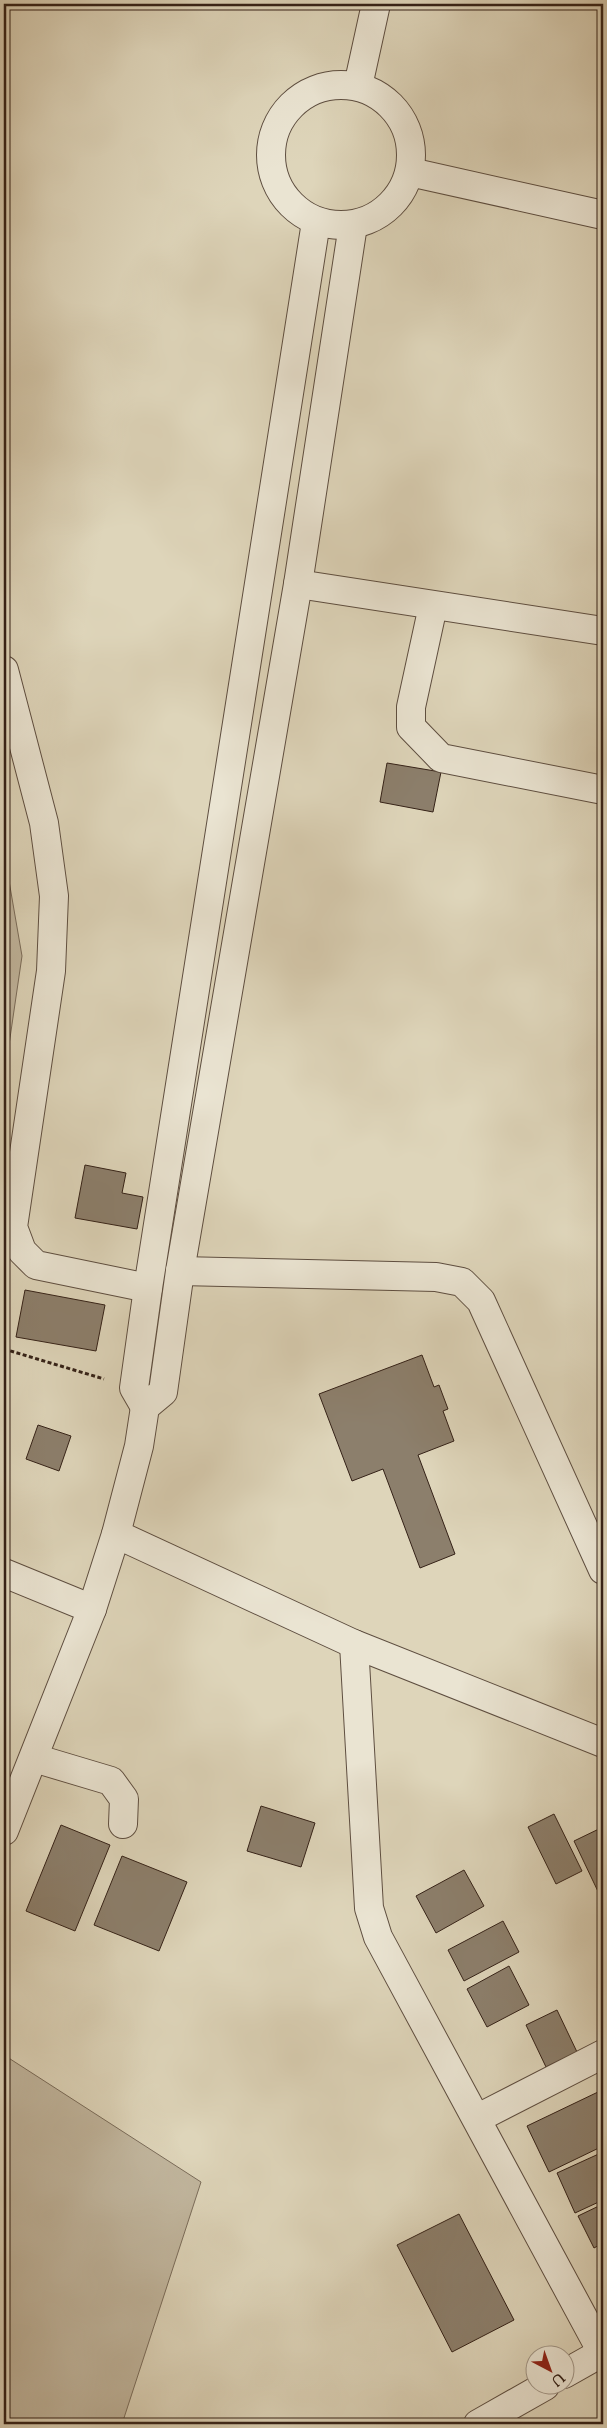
<svg xmlns="http://www.w3.org/2000/svg" width="607" height="2428" font-family="'Sorts Mill Goudy',serif">
<style>
.green{fill:#c1b69e;stroke:#7a6c5a}
.building{fill:#8c7f6c;stroke:#342117}
.lines{fill:none;stroke-linecap:round;stroke-linejoin:round}
.minor-casing{stroke:#5e4e40;stroke-width:30}
.path{stroke:#342117;stroke-width:3;stroke-dasharray:4 2.5;stroke-linecap:butt}
.minor{stroke:#eae4d2;stroke-width:28}
</style>
<rect width="100%" height="100%" fill="#ded5ba"/>
<filter id="stains"><feTurbulence type="fractalNoise" baseFrequency=".004" numOctaves="4"/><feColorMatrix values="0 0 0 0 .2 0 0 0 0 .09 0 0 0 0 .02 0 0 0 .5 -.17"/></filter>
<radialGradient id="worn" r=".72"><stop offset=".6" stop-color="#630" stop-opacity="0"/><stop offset="1" stop-color="#630" stop-opacity=".3"/></radialGradient>
<!-- green -->
<g class="green">
<path d="M4,852L22,956L4,1079Z"/>
<path d="M4,2055L201,2182L122,2424H4Z"/>
</g>
<!-- building -->
<g class="building">
<path d="M387,763L441,772L433,812L380,802Z"/>
<path d="M85,1165L126,1173L122,1193L143,1197L137,1229L75,1218Z"/>
<path d="M25,1290L105,1305L96,1351L16,1337Z"/>
<path d="M422,1355L434,1387L439,1385L448,1409L443,1411L454,1441L418,1455L455,1554L420,1568L383,1469L352,1481L319,1394Z"/>
<path d="M38,1425L71,1436L59,1471L26,1459Z"/>
<path d="M261,1806L315,1823L301,1867L247,1851Z"/>
<path d="M554,1814L582,1871L556,1884L528,1827Z"/>
<path d="M61,1825L110,1845L75,1931L26,1911Z"/>
<path d="M603,1827V1902L574,1841Z"/>
<path d="M122,1856L187,1882L159,1951L94,1925Z"/>
<path d="M464,1870L484,1906L436,1933L416,1896Z"/>
<path d="M503,1921L519,1952L464,1981L448,1950Z"/>
<path d="M509,1966L529,2005L487,2027L467,1989Z"/>
<path d="M557,2010L577,2052L546,2067L526,2025Z"/>
<path d="M598,2092L603,2104V2146L549,2172L527,2126Z"/>
<path d="M603,2152V2200L575,2213L557,2173Z"/>
<path d="M603,2204V2243L594,2248L578,2216Z"/>
<path d="M459,2214L514,2320L452,2352L397,2245Z"/>
</g>
<g class="lines">
<!-- minor casing -->
<g class="minor-casing">
<g id="minor">
<circle cx="341" cy="155" r="70"/>
<path d="M358,86L376,4"/>
<path d="M410,172L603,215"/>
<path d="M298,584L603,631"/>
<path d="M433,606L411,707V727L441,758L603,790"/>
<path d="M4,670L44,823L54,896L51,971L13,1227L22,1251L36,1265L148,1288"/>
<path d="M180,1271L436,1277L462,1282L481,1301L603,1570"/>
<path d="M145,1407L134,1388L148,1288L316,222"/>
<path d="M116,1534L354,1644L603,1743"/>
<path d="M4,1573L92,1609"/>
<path d="M354,1644L369,1908L378,1937L603,2354"/>
<path d="M34,1758L111,1781L124,1799L123,1824"/>
<path d="M4,1831L92,1609L116,1534L139,1446L145,1407L163,1392L180,1271L298,584L353,225"/>
<path d="M478,2118L603,2054"/>
<path d="M564,2374L603,2352"/>
<path d="M478,2424L545,2386"/>
</g>
</g>
<!-- path -->
<path class="path" d="M4,1349L104,1379"/>
<!-- minor -->
<use href="#minor" class="minor"/>
</g>
<!-- margin -->
<rect width="607" height="2428" fill="none" stroke="#ded5ba" stroke-width="20"/>
<rect x="5" y="5" width="597" height="2418" fill="none" stroke="#342117" stroke-width="2.5"/>
<rect x="10" y="10" width="587" height="2408" fill="none" stroke="#342117"/>
<!-- north arrow -->
<g transform="translate(550 2370) rotate(139)"><circle r="24" fill="#eae4d2" stroke="#a19687"/>
<path d="M0-4L9 19L0 12L-9 19Z" fill="#8f2418"/>
<text y="-8" font-size="14" font-weight="bold" text-anchor="middle" fill="#342117">U</text>
</g>
<rect width="100%" height="100%" filter="url(#stains)"/>
<rect width="100%" height="100%" fill="url(#worn)"/>
</svg>
